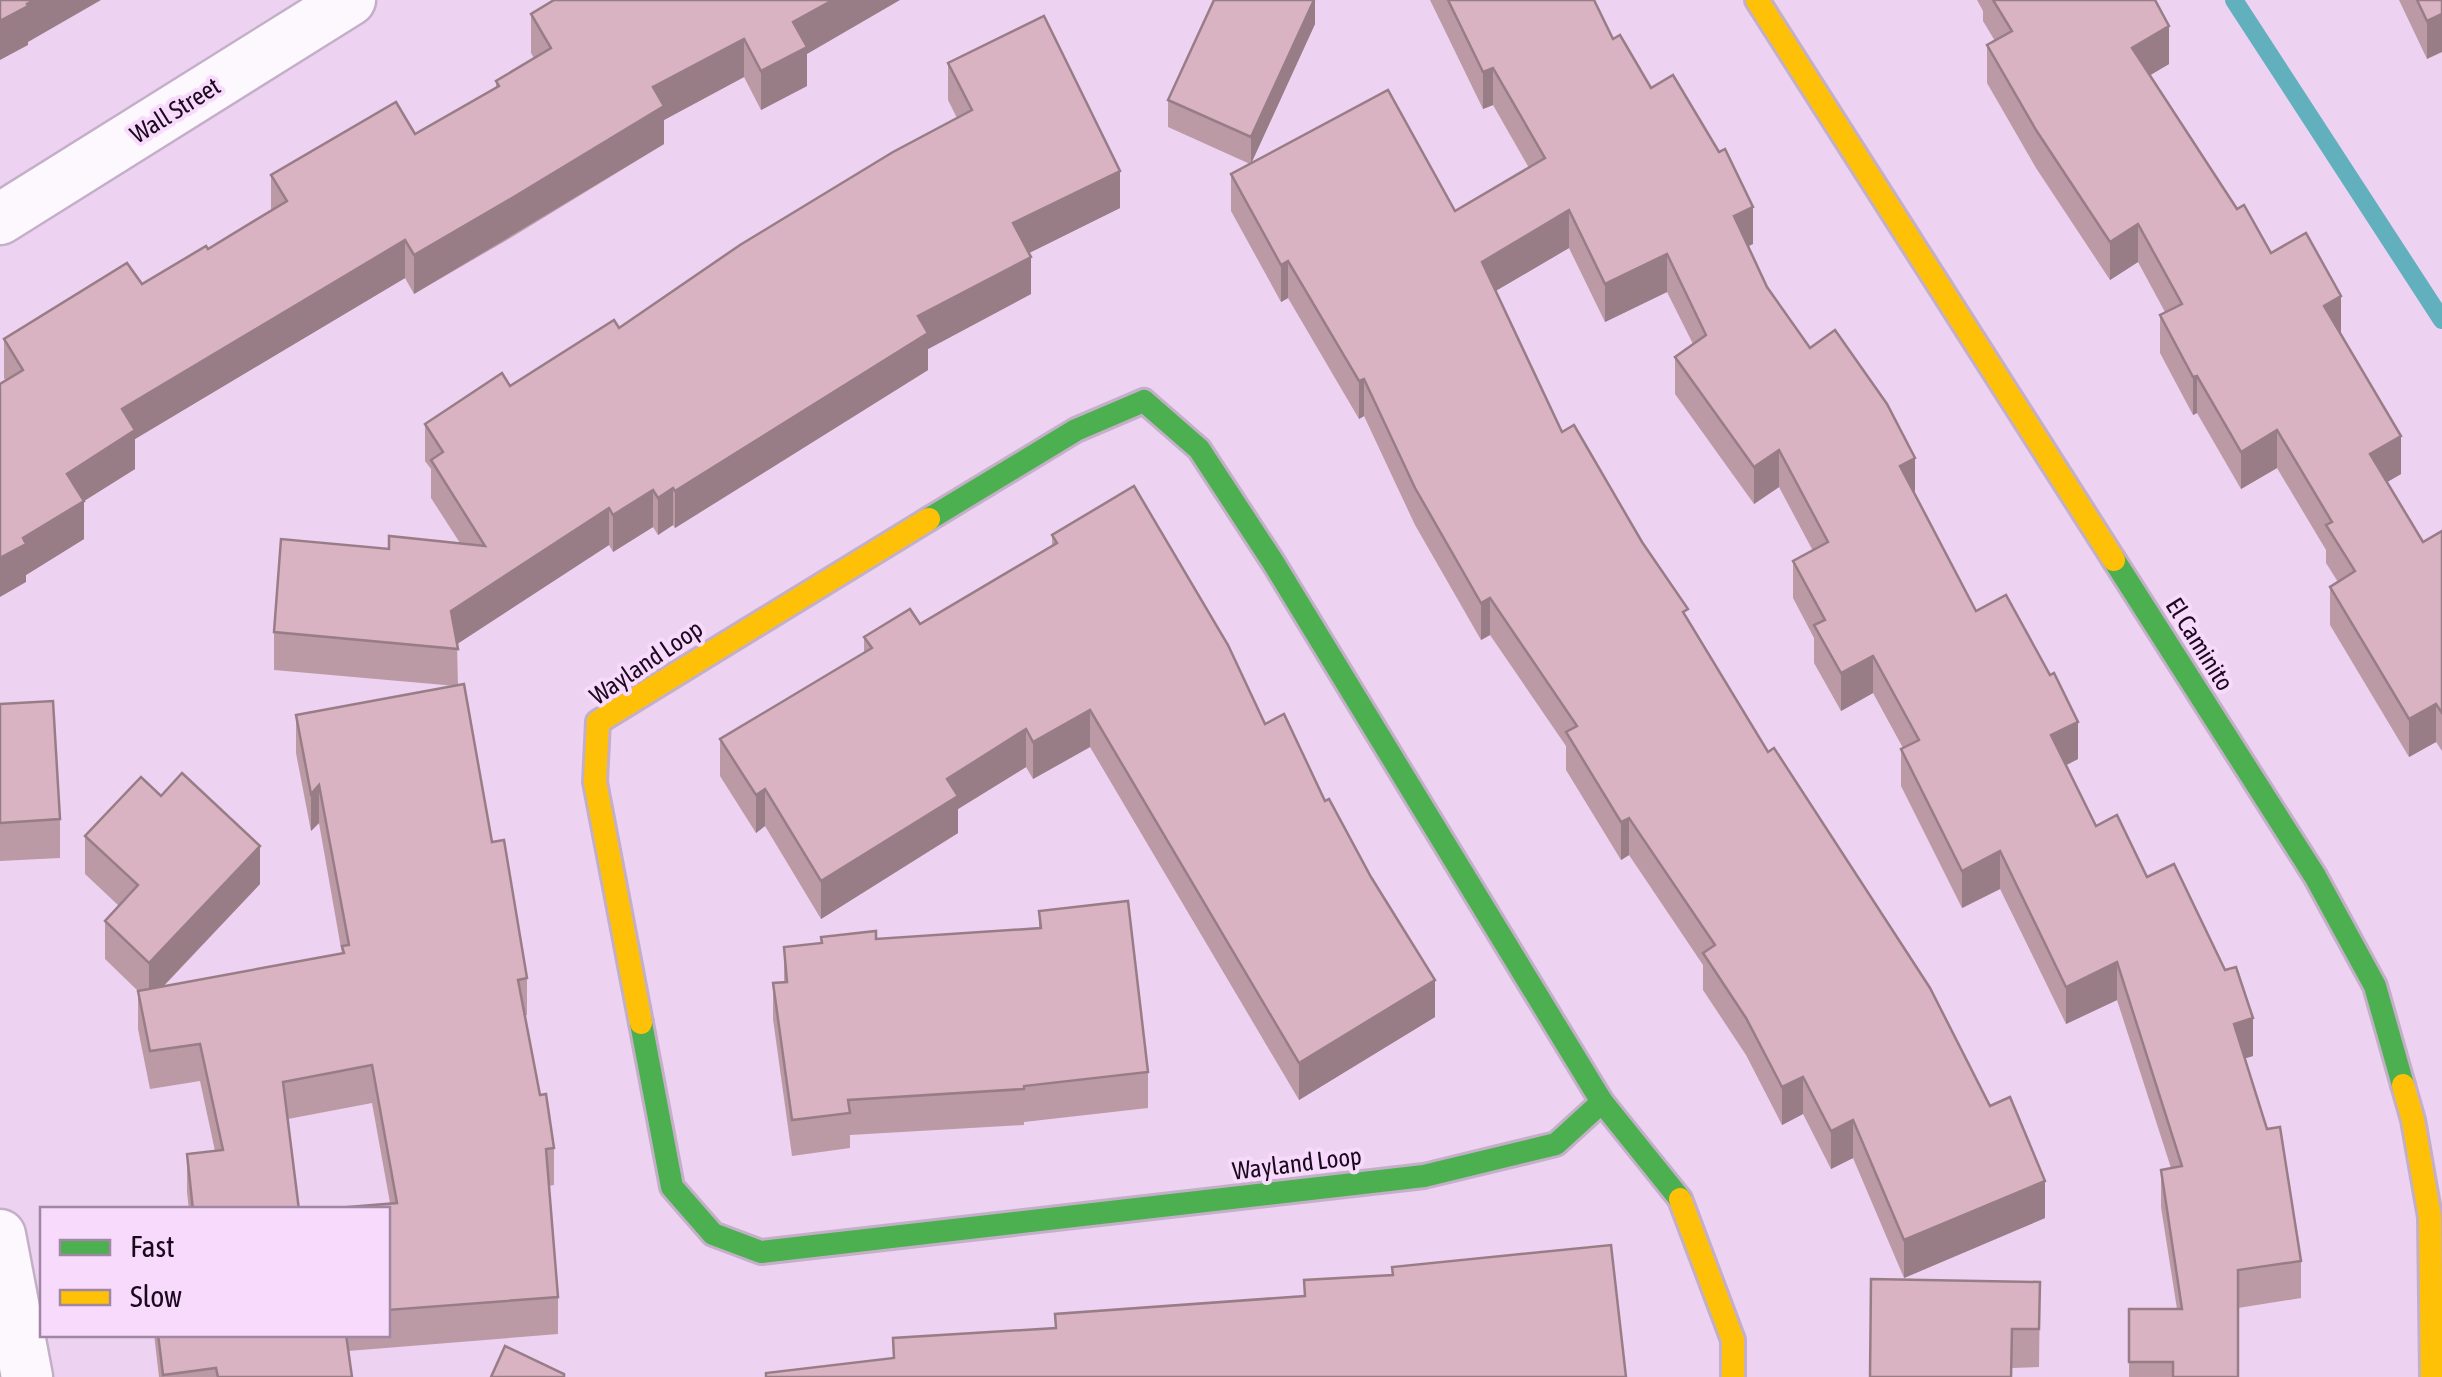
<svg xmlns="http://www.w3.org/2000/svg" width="2442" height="1377" font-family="'Asap Condensed',sans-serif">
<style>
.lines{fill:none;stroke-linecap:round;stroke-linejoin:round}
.stream{stroke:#62afbe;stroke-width:18}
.street-casing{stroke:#c4afc8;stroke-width:55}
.fast-casing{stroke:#c4afc8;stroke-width:28}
.slow-casing{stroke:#c4afc8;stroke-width:28}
.street{stroke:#fcf8fd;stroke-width:50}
.fast{stroke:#4caf50;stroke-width:22}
.slow{stroke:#ffc107;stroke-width:22}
.wall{fill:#bb9aa6}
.shaded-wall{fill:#987d87}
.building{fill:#d9b3c1;stroke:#987d87;stroke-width:2.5}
.labels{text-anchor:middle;stroke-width:8;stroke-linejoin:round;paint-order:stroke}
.street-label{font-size:25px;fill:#1b0a1e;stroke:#f8dafc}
</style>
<rect width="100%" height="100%" fill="#edd2f1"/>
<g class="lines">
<!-- stream -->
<path class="stream" d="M2234,0L2442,320"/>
<!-- street casing -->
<g class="street-casing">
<g id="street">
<path d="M0,219L350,0"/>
<path d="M0,1235L27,1377"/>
</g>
</g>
<!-- fast casing -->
<g class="fast-casing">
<g id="fast">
<path d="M929,519L1076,430L1144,401L1199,449L1273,562L1602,1102L1680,1199"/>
<path d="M2114,560L2315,876L2375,986L2403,1085"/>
<path d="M641,1023L672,1187L713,1234L761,1252L1424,1176L1556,1144L1602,1102"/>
</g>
</g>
<!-- slow casing -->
<g class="slow-casing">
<g id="slow">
<path d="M1757,0L2114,560"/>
<path d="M641,1023L595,782L598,722L929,519"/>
<path d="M2403,1085L2413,1120L2430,1217L2432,1377"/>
<path d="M1680,1199L1733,1340V1377"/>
</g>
</g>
<!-- street -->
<use href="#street" class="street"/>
<!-- fast -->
<use href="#fast" class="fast"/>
<!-- slow -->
<use href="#slow" class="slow"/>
</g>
<!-- wall -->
<g class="wall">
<path d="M554,0L807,54V86L761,110L744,77L664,120V144L512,237L414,294L405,278L135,439V469L84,501V539L26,575V582L6,381L4,378V339L142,284L208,249L271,211V175L415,134L496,87V81L534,58L531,53V14Z"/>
<path d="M1315,0V24L1251,163L1455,211L1529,168L1493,105L1483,109L1430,0H1594L1613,39L1651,88L1753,244L1748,246L1767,287L1915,495L1976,611L2078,759L2066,765L2096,826L2147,877L2253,1056L2245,1058L2301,1261V1298L2238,1308V1377H2129V1309H2177L2161,1207V1170L2171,1168L2117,1000L2066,1024L2000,889L1962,908L1901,786V749L1903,748L1873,693L1841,711L1814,663V638L1793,598V561L1813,551L1779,487L1754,504L1675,394V357L1693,344L1667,292L1605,322L1569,248L1495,291L1562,432L1688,620L2045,1218L1904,1278L1853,1158L1831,1169L1803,1114L1782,1125L1746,1055L1703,990V965L1629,855L1621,860L1566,770V746L1490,635L1481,640L1415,525L1364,416L1359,419L1288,298L1281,302L1231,211V174L1250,164L1168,127V100Z"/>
<path d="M1977,0H2155L2169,64L2150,75L2237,209L2271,253L2341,334L2401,474L2387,482L2423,542L2442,531V751L2436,742L2409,757L2330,625V587L2338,582L2326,563V550L2277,468L2241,489L2197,413L2193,415L2160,353V315L2165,312L2138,262L2110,280L2036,168L1987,83V45L1995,41L1983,21V11Z"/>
<path d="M2399,0H2442L2427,59Z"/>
<path d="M948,63L1120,208L1029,253L1031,294L928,349V370L675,528L673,525L658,535L653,527L613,552L609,545L457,644L458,686L492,842L527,978V1015L525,1016L540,1095L554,1148V1185L549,1186L558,1297V1334L348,1351L352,1377H159L154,1334H388V1210L390,1203L372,1103L288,1119L299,1210H189L187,1192V1154L215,1151L200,1081L150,1089L138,1029V991L105,959V921L119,906L85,874V836L161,796L260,884L163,987L342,954L319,823L311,831L296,753V715L456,686L274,670V632L389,549L460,543L431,498V469L425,461V424L510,386L619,328L957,118L948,100Z"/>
<path d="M1052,535L1265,724L1325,801L1435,1017L1299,1100L1090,747L1033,779L1026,767L958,809V833L821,919L765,826L756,833L720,776V739L864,653V637L920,624L1052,546Z"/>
<path d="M0,704L60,819V858L0,861Z"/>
<path d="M1039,911L1148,1072V1108L1024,1122V1125L850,1135V1148L792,1156L773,1019V983L784,982V947L1039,928Z"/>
<path d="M2040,1282L2039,1367L2012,1368V1377H1870Z"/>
</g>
<!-- shaded-wall -->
<g class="shaded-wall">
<path d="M34,0H101L28,42V45L0,60V21Z"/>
<path d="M833,0H900L807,54V86L761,110V71L793,22Z"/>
<path d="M1314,0H1315V24L1251,164V137Z"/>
<path d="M2442,14V52L2427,59V21Z"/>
<path d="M2169,26V64L2132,86V48Z"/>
<path d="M744,39V77L664,120V144L414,294V255L653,87Z"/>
<path d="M1493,68V105L1483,109V72Z"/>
<path d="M1120,171V208L1013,261V223Z"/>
<path d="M1753,207V244L1734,253V216Z"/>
<path d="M1569,210V248L1482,299V262Z"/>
<path d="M2138,224V262L2110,280V242Z"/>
<path d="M405,240V278L135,439V469L84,501V539L26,575V582L0,597V558L23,538L67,474L122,409Z"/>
<path d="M1667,254V292L1605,322V284Z"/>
<path d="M1031,257V294L928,349V370L675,528V491L918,316Z"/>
<path d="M1288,261V298L1281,302V265Z"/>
<path d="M2341,296V334L2324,306Z"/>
<path d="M2197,376V413L2193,415V377Z"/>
<path d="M1364,379V416L1359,419V381Z"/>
<path d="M2277,430V468L2241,489V452Z"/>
<path d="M2401,436V474L2370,492V454Z"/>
<path d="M1779,450V487L1754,504V467Z"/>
<path d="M1915,458V495L1900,466Z"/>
<path d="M673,488V525L658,535V498Z"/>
<path d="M653,490V527L613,552V515Z"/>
<path d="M609,508V545L451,648V611Z"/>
<path d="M1490,598V635L1481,640V603Z"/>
<path d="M1873,656V693L1841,711V673Z"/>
<path d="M2436,704V742L2409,757V719Z"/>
<path d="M1090,710V747L1033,779V742Z"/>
<path d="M2078,722V759L2051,773V735Z"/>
<path d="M1026,729V767L958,809V833L821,919V881L947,779Z"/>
<path d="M319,785V823L311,831V794Z"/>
<path d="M765,789V826L756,833V795Z"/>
<path d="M1629,818V855L1621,860V822Z"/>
<path d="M260,846V884L149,1001V963Z"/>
<path d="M2000,851V889L1962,908V871Z"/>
<path d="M2117,962V1000L2066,1024V987Z"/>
<path d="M1435,980V1017L1299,1100V1063Z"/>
<path d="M2253,1018V1056L2234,1062V1024Z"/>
<path d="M1803,1077V1114L1782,1125V1087Z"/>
<path d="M1853,1120V1158L1831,1169V1131Z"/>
<path d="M2045,1181V1218L1904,1278V1240Z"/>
</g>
<!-- building -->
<g class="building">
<path d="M0,0H34L27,4L28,6L0,21Z"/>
<path d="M554,0H833L793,22L807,47L761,71L744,39L653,87L664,106L512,198L414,255L405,240L122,409L135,430L67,474L84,501L23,538L26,544L0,558V384L23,370L4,339L127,263L142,284L206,246L208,249L287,201L271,175L396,102L415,134L499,86L496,81L551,48L531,14Z"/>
<path d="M1214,0H1314L1251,137L1168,100Z"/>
<path d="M1448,0H1594L1613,39L1620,35L1651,88L1673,75L1719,152L1725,149L1753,207L1734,216L1767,287L1810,348L1835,330L1887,404L1915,458L1900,466L1976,611L2006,595L2050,675L2054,673L2078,722L2051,735L2096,826L2117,815L2147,877L2174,864L2225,970L2236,967L2253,1018L2234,1024L2267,1129L2280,1127L2301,1261L2238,1270V1377H2173V1362H2129V1309H2182L2161,1170L2182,1166L2117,962L2066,987L2000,851L1962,871L1901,749L1919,740L1873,656L1841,673L1814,625L1825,620L1793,561L1828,542L1779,450L1754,467L1675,357L1706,335L1667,254L1605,284L1569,210L1482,262L1562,432L1574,425L1642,542L1688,609L1683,612L1768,752L1774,748L1930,988L1990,1106L2010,1097L2045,1181L1904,1240L1853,1120L1831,1131L1803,1077L1782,1087L1746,1018L1703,953L1715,945L1629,818L1621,822L1566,732L1577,726L1490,598L1481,603L1415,488L1364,379L1359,381L1288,261L1281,265L1231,174L1388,90L1455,211L1545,158L1493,68L1483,72Z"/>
<path d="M1993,0H2155L2169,26L2132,48L2237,209L2244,205L2271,253L2306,233L2341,296L2324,306L2401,436L2370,454L2423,542L2442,531V713L2436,704L2409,719L2330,587L2355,571L2326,525L2332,522L2277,430L2241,452L2197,376L2193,377L2160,315L2182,304L2138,224L2110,242L2036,130L1987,45L2012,31Z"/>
<path d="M2417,0H2442V14L2427,21Z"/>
<path d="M1044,16L1120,171L1013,223L1031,257L918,316L928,333L675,491L673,488L658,498L653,490L613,515L609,508L451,611L458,649L274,632L281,539L389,549V536L485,546L431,460L443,452L425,424L502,373L510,386L614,320L619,328L740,245L893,152L972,110L948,63Z"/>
<path d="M1134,486L1228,645L1265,724L1284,714L1325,801L1329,799L1371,877L1435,980L1299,1063L1090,710L1033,742L1026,729L947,779L958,796L821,881L765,789L756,795L720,739L872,648L864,637L910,609L920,624L1057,543L1052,535Z"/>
<path d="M464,684L492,842L504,840L527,978L518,980L540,1095L546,1094L554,1148L546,1149L558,1297L388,1310V1210H312L397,1203L372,1065L283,1082L299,1210H193L187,1154L223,1150L200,1044L150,1051L138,991L344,953L342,946L349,945L319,785L311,794L296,715Z"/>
<path d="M53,701L60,819L0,823V704Z"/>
<path d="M182,773L260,846L149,963L105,921L138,885L85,836L141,777L161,796Z"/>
<path d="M1128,901L1148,1072L1024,1086V1089L848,1100L850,1113L792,1120L773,983L787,982L784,947L822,943L821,937L876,931V939L1041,928L1039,911Z"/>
<path d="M1611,1245L1626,1377H766V1373L894,1358L893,1338L1056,1328L1055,1314L1305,1296L1304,1280L1393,1275L1392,1267Z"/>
<path d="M1871,1279L2040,1282L2039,1329H2012L2011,1377H1870Z"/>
<path d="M158,1334H346L352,1377H218L216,1368L163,1375Z"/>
<path d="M505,1346L564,1374V1377H491Z"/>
</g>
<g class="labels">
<!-- street labels -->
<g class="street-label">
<text transform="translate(175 110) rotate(-32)" y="9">Wall Street</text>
<text transform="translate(2200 644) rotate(58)" y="9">El Caminito</text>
<text transform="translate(646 662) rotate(-34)" y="9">Wayland Loop</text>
<text transform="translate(1297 1163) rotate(-7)" y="9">Wayland Loop</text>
</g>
</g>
<!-- legend -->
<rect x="40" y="1207" width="350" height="130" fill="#f8dafc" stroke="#a087a3" stroke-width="2.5"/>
<rect x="60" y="1240" width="50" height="15" fill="#4caf50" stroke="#a087a3" stroke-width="2.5"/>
<text x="130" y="1257" font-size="30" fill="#1b0a1e">Fast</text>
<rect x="60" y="1290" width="50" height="15" fill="#ffc107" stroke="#a087a3" stroke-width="2.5"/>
<text x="130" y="1307" font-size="30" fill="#1b0a1e">Slow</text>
</svg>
